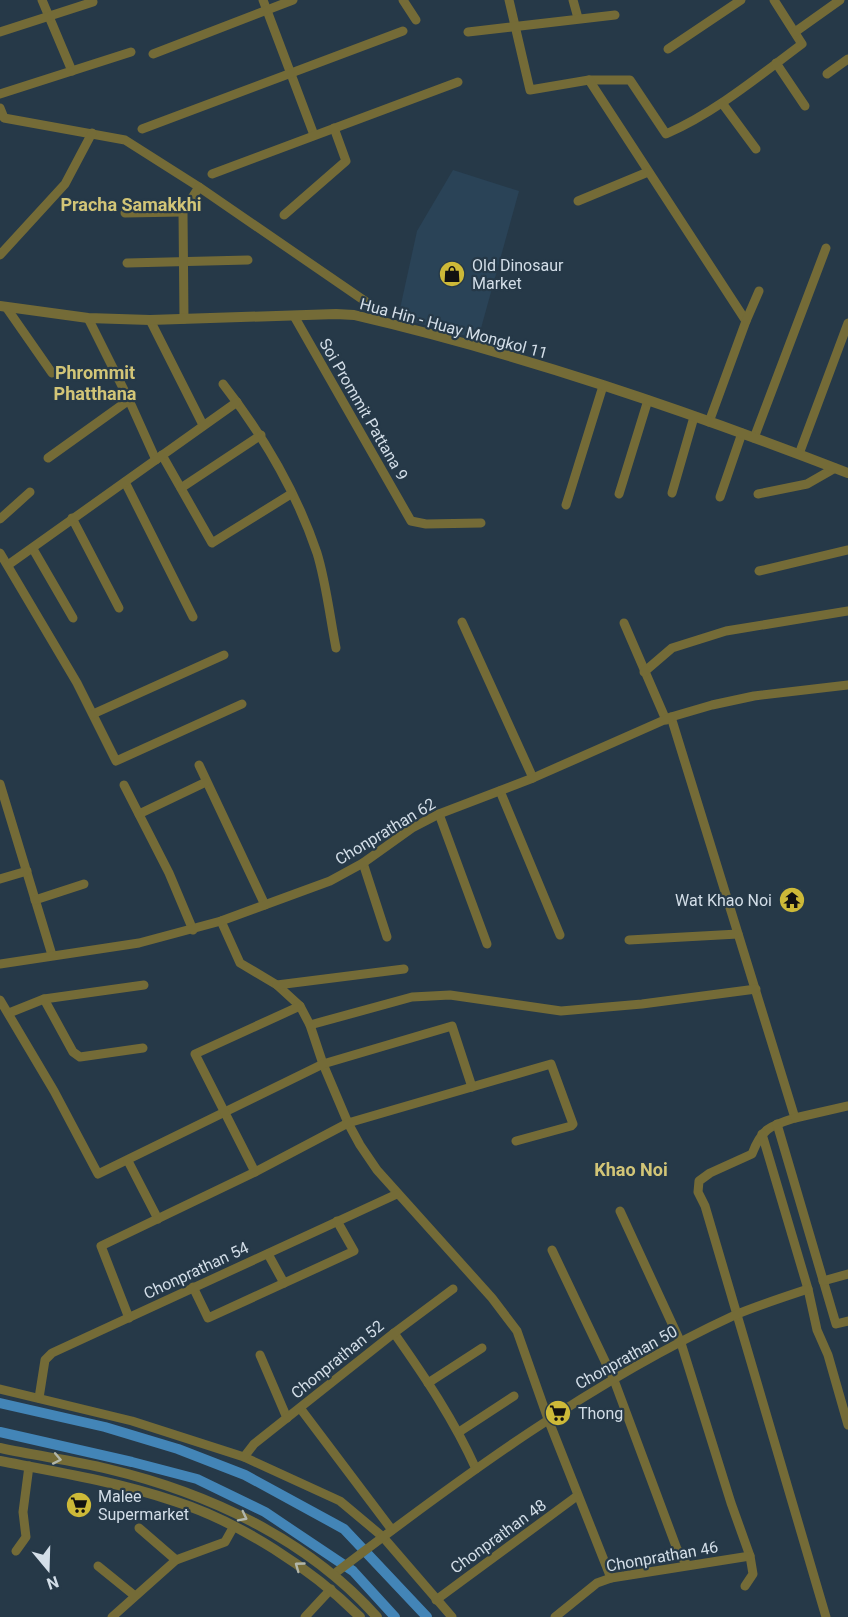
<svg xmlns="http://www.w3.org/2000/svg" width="848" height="1617" font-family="Roboto,sans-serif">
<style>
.built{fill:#2a4357}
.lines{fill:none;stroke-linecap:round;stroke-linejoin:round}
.canal{stroke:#4385b7;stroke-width:10}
.minor{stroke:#746b37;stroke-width:9}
.tertiary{stroke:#746b37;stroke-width:10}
.oneway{stroke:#b2b6aa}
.labels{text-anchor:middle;stroke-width:4.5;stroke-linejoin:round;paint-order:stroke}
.poi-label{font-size:16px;fill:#d3dee8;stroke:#263948;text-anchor:start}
.street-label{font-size:16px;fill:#d3dee8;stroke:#263948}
.neighbourhood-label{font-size:18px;font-weight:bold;fill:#d2c577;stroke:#263948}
</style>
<rect width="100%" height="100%" fill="#263948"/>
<!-- built -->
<path class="built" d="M453,170L519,191L478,339L398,318L417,231Z"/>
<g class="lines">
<!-- canal -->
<g class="canal">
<path d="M0,1403L105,1427L178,1449L245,1475L344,1529L427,1617"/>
<path d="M0,1432L132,1462L197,1479L265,1512L353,1571L395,1617"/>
</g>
<!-- minor -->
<g class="minor">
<path d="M42,0L72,71"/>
<path d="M263,0L314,135"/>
<path d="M403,0L416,20"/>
<path d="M509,0L530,90L589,80H630L666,134C716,112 759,76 802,44L774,0"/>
<path d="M573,0L578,18"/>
<path d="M0,32L93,2"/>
<path d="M468,32L615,15"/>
<path d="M795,32L840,0"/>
<path d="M668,49L741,0"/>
<path d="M153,54L293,0"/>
<path d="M776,63L805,106"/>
<path d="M827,74L848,59"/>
<path d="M589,80L746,321"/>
<path d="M0,94L131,52"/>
<path d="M722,103L756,149"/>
<path d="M0,108L4,118L125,140L199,187L378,310L377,320"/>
<path d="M142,129L403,31"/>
<path d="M212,174L458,82"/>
<path d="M578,201L648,172"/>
<path d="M125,213L183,212"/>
<path d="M284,215L346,161L334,128"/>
<path d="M0,255L65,184L92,133"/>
<path d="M127,263L248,260"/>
<path d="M6,307L52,373"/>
<path d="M294,316L411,521L426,524L481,523"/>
<path d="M88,318L129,400L156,460"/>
<path d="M184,319L183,212L199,187"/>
<path d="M150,320L203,425"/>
<path d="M223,384C263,435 296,491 317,553C326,582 330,618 336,648"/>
<path d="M709,422L746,321L759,291"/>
<path d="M754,438L826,248"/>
<path d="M799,454L848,323"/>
<path d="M162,455L212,543L291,494"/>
<path d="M48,458L129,400"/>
<path d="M125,482L193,617"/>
<path d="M181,488L261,435"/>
<path d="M672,493L694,417"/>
<path d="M619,494L648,400"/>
<path d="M758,494L807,484L835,468"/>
<path d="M720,497L742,433"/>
<path d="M566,505L603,386"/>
<path d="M72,518L119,608"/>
<path d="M0,519L30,492"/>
<path d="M33,549L73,618"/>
<path d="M0,553L77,683L116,761L242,704"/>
<path d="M8,565L237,402"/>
<path d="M759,571L848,550"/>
<path d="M462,622L533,778"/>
<path d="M624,623L666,720"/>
<path d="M644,672L672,648L726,631L848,611"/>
<path d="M93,714L224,655"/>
<path d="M671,717L795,1118C770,1126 762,1128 752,1154L710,1173L699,1181L698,1192L705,1206L826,1617"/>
<path d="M199,765L265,905"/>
<path d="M0,784L52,955"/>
<path d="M124,785L169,873L193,930"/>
<path d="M500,791L560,935"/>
<path d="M139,814L206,782"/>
<path d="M439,814L487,944"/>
<path d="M363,863L387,937"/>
<path d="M0,879L27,871"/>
<path d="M35,900L84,884"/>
<path d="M221,921L240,963L277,985L300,1006L310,1025L323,1064L348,1123L360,1145L377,1170L492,1298L517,1331L548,1419L611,1578"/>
<path d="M629,940L738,934"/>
<path d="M0,964L139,943L221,921L330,881L363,863L412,828L439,814L533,778L671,717L712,705L754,696L848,685"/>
<path d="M277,985L404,969"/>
<path d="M44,999L144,985"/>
<path d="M0,1000L54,1091L98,1174L323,1064L452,1026L472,1087"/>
<path d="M9,1013L44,999L73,1052L80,1057L143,1048"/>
<path d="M310,1025L412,997L450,995L561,1011L642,1004L756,989"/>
<path d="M795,1118L848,1106"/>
<path d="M777,1124L836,1324L848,1321"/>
<path d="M762,1134L808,1289L817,1330L828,1355L848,1425"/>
<path d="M128,1161L158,1219"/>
<path d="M255,1172L195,1054L300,1006"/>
<path d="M620,1211L681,1343L731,1503L750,1556L753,1574L745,1586"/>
<path d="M552,1250L614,1380L677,1549L687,1565"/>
<path d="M268,1254L284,1283"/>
<path d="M823,1281L848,1274"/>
<path d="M193,1287L208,1318L354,1251L337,1221"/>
<path d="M129,1318L101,1246L255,1172L348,1123L551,1064L573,1124L571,1126L516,1141"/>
<path d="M394,1333C425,1377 454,1420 476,1469"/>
<path d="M260,1355L287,1418"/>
<path d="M428,1383L482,1348"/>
<path d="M0,1389L132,1421L244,1457L340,1501L383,1537L452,1617"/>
<path d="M39,1398L45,1360L52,1353L397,1194"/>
<path d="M300,1408L392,1530"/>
<path d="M459,1432L514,1396"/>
<path d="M244,1457L254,1444L394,1333L453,1289"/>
<path d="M139,1528L176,1560"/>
<path d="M16,1551L26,1537L23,1512L29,1466"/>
<path d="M98,1566L135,1596"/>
<path d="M334,1574C460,1478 590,1382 735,1315C759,1305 784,1297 808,1289"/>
<path d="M436,1600L577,1496"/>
<path d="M112,1617L176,1560L225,1542L234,1526"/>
<path d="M305,1617L331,1589"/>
<path d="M555,1617L597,1583L611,1578L750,1556"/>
</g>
<!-- tertiary -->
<g class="tertiary">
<path d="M0,306L88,318L150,320L336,314L354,315C522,354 687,411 848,473"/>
<path d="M0,1448C36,1456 72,1460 108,1469C209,1493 307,1539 377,1617"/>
<path d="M0,1461C58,1472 118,1482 174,1501C240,1522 312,1569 360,1617"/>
</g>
</g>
<!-- one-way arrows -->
<defs><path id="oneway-chevron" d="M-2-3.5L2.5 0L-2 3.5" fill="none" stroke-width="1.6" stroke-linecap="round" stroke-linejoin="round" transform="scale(1.5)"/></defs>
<g class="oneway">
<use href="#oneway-chevron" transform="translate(57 1459) rotate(11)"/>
<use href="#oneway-chevron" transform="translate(243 1517) rotate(27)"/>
<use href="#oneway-chevron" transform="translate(299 1566) rotate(-144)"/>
</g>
<!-- icons -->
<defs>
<g id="shop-disc" transform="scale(1.35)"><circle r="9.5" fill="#cdb938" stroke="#263948"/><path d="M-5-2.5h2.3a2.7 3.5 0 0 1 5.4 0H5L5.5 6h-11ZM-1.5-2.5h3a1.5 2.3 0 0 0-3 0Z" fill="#111"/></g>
<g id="temple-disc" transform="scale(1.35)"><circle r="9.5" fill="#cdb938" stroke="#263948"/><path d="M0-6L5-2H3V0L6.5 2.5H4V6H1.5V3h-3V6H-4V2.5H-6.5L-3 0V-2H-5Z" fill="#111"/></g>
<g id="supermarket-disc" transform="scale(1.35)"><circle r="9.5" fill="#cdb938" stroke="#263948"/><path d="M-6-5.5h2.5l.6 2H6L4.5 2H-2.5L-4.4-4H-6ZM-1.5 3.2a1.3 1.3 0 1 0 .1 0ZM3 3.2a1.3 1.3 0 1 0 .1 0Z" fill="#111"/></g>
</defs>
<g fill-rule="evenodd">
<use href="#shop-disc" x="452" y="274"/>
<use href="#temple-disc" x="792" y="900"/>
<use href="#supermarket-disc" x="558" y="1413"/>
<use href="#supermarket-disc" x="79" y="1505"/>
</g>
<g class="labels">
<!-- poi labels -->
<g class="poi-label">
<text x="472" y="271">Old Dinosaur<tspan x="472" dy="18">Market</tspan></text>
<text x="772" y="906" text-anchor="end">Wat Khao Noi</text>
<text x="578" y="1419">Thong</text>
<text x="98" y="1502">Malee<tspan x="98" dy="18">Supermarket</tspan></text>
</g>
<!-- street labels -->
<g class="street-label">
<text transform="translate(454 328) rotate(15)" y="6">Hua Hin - Huay Mongkol 11</text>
<text transform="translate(364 409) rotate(60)" y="6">Soi Prommit Pattana 9</text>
<text transform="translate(385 831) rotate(-31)" y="6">Chonprathan 62</text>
<text transform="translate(196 1270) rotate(-25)" y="6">Chonprathan 54</text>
<text transform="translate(626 1357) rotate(-29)" y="6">Chonprathan 50</text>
<text transform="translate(337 1359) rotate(-39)" y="6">Chonprathan 52</text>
<text transform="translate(498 1536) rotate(-36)" y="6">Chonprathan 48</text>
<text transform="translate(662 1556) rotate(-10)" y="6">Chonprathan 46</text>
</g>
<!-- neighbourhood labels -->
<g class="neighbourhood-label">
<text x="131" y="211">Pracha Samakkhi</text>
<text x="95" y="379">Phrommit<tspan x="95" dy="21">Phatthana</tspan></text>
<text x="631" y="1176">Khao Noi</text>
</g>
</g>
<!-- north arrow -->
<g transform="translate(48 1569) rotate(161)" stroke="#263948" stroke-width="4.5" paint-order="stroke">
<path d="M0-4.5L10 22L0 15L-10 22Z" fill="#d3dee8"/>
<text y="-9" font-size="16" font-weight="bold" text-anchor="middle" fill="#d3dee8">N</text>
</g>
</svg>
